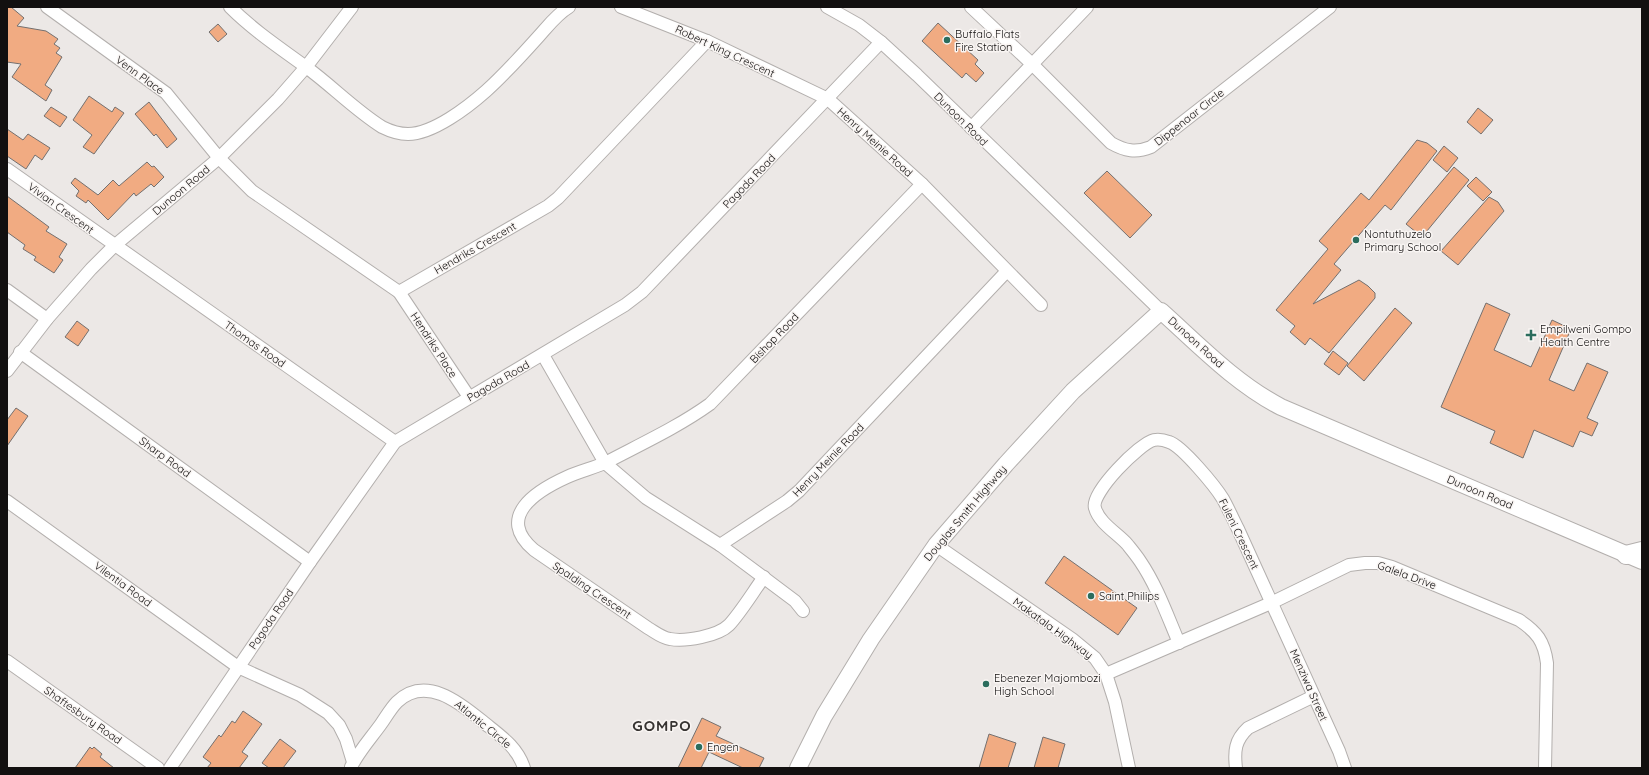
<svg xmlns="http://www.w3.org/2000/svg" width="1649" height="775" font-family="Quicksand,sans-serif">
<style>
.building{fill:#f1ab82;stroke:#74706f}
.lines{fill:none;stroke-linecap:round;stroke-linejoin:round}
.minor-casing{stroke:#b3afad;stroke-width:14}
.tertiary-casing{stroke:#b3afad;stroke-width:18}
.secondary-casing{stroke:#b3afad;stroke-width:20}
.minor{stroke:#fff;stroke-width:12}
.tertiary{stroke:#fff;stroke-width:16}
.secondary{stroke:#fff;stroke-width:18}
.poi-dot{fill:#2b6d5d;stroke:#f9f5f3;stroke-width:1.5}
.labels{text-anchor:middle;stroke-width:3;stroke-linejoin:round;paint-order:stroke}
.poi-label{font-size:11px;fill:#121010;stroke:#f9f5f3;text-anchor:start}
.street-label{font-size:11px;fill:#121010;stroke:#f9f5f3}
.district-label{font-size:15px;font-weight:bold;letter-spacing:1px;fill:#373432;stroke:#f9f5f3}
</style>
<rect width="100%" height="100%" fill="#ece8e6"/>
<!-- building -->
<g class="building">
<path d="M7,7H11L24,18L17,26L46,31L58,39L54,44L60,48L56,53L62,57L45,85L52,90L46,101L12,77L21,64L7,62Z"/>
<path d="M938,23L978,60L975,64L984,73L976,82L966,73L962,78L922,41Z"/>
<path d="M218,24L227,34L218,42L209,32Z"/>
<path d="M89,96L112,112L115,107L124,113L94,154L83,147L92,135L73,120Z"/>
<path d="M149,102L177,139L167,148L156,134L154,136L135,114Z"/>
<path d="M51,107L67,117L60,127L44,116Z"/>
<path d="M1478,108L1493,120L1481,134L1467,122Z"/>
<path d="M7,129L23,140L28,134L50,148L42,160L35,155L26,169L7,156Z"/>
<path d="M1417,140L1427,143L1437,151L1391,210L1385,205L1334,264L1341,270L1313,304L1359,280L1368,286L1375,293V298L1329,353L1310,338L1305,345L1290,332L1295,326L1276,310L1328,249L1319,241L1361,193L1369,200Z"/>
<path d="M1444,146L1458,158L1447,172L1433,160Z"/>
<path d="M147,162L152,167L154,166L164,177L154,187L151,184L136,196L134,193L108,220L88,200L86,203L76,196L79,191L71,183L75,178L98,195L113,180L119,186Z"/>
<path d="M1454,167L1469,180L1422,237L1406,224Z"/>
<path d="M1107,171L1152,215L1130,238L1084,193Z"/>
<path d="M1476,177L1492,192L1483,201L1467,186Z"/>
<path d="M7,196L49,227L46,231L67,244L59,257L63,260L54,273L34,260L36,257L23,249L25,245L7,232Z"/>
<path d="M1489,197L1498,202L1504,211L1458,265L1441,251Z"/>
<path d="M1486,303L1510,314L1494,350L1531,367L1552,320L1571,329L1549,380L1574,391L1587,363L1608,372L1587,418L1598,423L1592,436L1580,431L1573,447L1534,430L1523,458L1490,443L1495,431L1441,407Z"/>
<path d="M1395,308L1412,323L1364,381L1347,366Z"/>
<path d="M77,321L89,330L78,346L65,337Z"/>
<path d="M1333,351L1348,363L1339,375L1324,364Z"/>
<path d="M16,408L28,416L7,446V420Z"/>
<path d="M1064,556L1137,608L1118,635L1045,583Z"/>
<path d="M243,711L262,724L242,752L248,756L239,768H207L211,763L203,757L219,735L221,737L232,721L235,723Z"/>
<path d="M702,718L721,727L716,736L764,758L759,768H743L709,752L701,768H678Z"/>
<path d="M989,734L1016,743L1008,768H979Z"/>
<path d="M1043,737L1065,744L1058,768H1034Z"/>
<path d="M280,739L296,751L283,768H269L262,763Z"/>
<path d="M90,747L92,749L94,747L102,754L100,757L114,768H75Z"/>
</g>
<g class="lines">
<!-- minor casing -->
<g class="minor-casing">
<g id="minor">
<path d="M47,7L166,93L219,158L252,191L399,292L548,206L558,198L707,41"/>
<path d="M230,7C253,30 280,48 306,67C332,86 355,110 382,127C390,131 399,134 408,134C433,134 468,107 486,91C505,74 522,55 539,36C548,26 557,14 569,7"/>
<path d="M621,7L707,41L828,99L922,184L1041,305"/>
<path d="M827,7L859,25L881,42L917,75L1161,311"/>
<path d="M971,7L1032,64L1111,143C1125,151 1136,153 1151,147L1330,7"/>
<path d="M971,128L1087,7"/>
<path d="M7,169L395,442"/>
<path d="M7,290L47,319"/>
<path d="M399,292L469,397"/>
<path d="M20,352L310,562"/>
<path d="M543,355L605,463L646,498L720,545L787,501L799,491L1007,271"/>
<path d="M7,371L47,319L91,269L114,246L219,158L278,99L306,67L352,7"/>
<path d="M7,501L238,667L300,695L328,713L339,725L346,739L353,762"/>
<path d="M720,545L795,601L803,611"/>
<path d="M936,545L1072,639L1095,658L1106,674L1115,702L1129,768"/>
<path d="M764,577C753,592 741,612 729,625C718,636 685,642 670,639C662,638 655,632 648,628L534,550C495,517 536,491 567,477C580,471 594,468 607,462C641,444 678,427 710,404L922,184"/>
<path d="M1179,643C1167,615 1157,586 1140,561C1136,555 1131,549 1127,544C1117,533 1099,523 1095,508C1090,493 1140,443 1154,440C1159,439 1164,440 1169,442C1182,446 1215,486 1223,499C1228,508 1233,519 1238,529L1339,751L1345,768"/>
<path d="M7,661L158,768"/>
<path d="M1106,674L1271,603L1349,565L1365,563H1378L1392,567L1519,620C1537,632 1544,641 1547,663L1545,768"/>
<path d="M351,767C359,751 371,738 381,724C386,717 391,708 397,702C425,675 459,702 482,721C499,735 517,746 524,768"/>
<path d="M170,768L310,562L395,442L625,305L642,292L881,42"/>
<path d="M1236,768C1234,751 1235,740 1248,728L1314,696"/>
</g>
</g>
<!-- tertiary casing -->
<g class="tertiary-casing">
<path id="tertiary" d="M798,768L824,716L871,639L936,545L1006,464L1073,391L1161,311C1199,345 1235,383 1281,407L1642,561"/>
</g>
<!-- secondary casing -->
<g class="secondary-casing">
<path id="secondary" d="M1626,555L1642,551"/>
</g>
<!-- minor -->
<use href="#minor" class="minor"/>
<!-- tertiary -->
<use href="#tertiary" class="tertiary"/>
<!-- secondary -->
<use href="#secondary" class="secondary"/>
</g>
<!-- markers -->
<g class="poi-dot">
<circle cx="947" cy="40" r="4"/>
<circle cx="1356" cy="240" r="4"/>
<path d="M1529 329h4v4h4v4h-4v4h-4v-4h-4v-4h4z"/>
<circle cx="1091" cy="596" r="4"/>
<circle cx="986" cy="684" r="4"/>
<circle cx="699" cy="747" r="4"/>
</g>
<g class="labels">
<!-- poi labels -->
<g class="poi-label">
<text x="955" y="38">Buffalo Flats<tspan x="955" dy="13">Fire Station</tspan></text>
<text x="1364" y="238">Nontuthuzelo<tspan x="1364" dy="13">Primary School</tspan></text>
<text x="1540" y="333">Empilweni Gompo<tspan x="1540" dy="13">Health Centre</tspan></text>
<text x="1099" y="600">Saint Philips</text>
<text x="994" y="682">Ebenezer Majombozi<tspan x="994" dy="13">High School</tspan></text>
<text x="707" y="751">Engen</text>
</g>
<!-- street labels -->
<g class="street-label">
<text transform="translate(725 51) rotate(25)" y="4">Robert King Crescent</text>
<text transform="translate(140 75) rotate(36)" y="4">Venn Place</text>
<text transform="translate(1189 117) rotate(-38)" y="4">Dippenaar Circle</text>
<text transform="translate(961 119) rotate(45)" y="4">Dunoon Road</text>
<text transform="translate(875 142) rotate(42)" y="4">Henry Meinie Road</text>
<text transform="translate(749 181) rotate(-46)" y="4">Pagoda Road</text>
<text transform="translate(181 190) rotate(-40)" y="4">Dunoon Road</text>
<text transform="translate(61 208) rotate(36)" y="4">Vivian Crescent</text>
<text transform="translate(475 248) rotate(-30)" y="4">Hendriks Crescent</text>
<text transform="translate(774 338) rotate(-46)" y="4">Bishop Road</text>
<text transform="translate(1196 342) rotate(42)" y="4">Dunoon Road</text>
<text transform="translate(255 344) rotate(35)" y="4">Thomas Road</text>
<text transform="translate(434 345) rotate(57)" y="4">Hendriks Place</text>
<text transform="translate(498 381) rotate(-30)" y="4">Pagoda Road</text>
<text transform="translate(165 457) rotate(36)" y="4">Sharp Road</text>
<text transform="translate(828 460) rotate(-46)" y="4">Henry Meinie Road</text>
<text transform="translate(1480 492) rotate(23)" y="4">Dunoon Road</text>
<text transform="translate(965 513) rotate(-50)" y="4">Douglas Smith Highway</text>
<text transform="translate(1239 534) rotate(64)" y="4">Fuleni Crescent</text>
<text transform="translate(1407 575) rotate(20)" y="4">Galela Drive</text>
<text transform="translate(123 584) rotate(36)" y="4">Vilentia Road</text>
<text transform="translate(592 590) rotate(34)" y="4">Spalding Crescent</text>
<text transform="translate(271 619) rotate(-56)" y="4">Pagoda Road</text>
<text transform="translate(1053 628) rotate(36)" y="4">Makatala Highway</text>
<text transform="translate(1309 685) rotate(66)" y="4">Menziwa Street</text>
<text transform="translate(83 715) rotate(35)" y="4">Shaftesbury Road</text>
<text transform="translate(483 724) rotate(39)" y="4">Atlantic Circle</text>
</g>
<!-- district labels -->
<g class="district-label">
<text x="662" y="731">GOMPO</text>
</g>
</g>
<!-- border -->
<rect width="1649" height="775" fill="none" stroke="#121010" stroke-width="16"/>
</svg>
